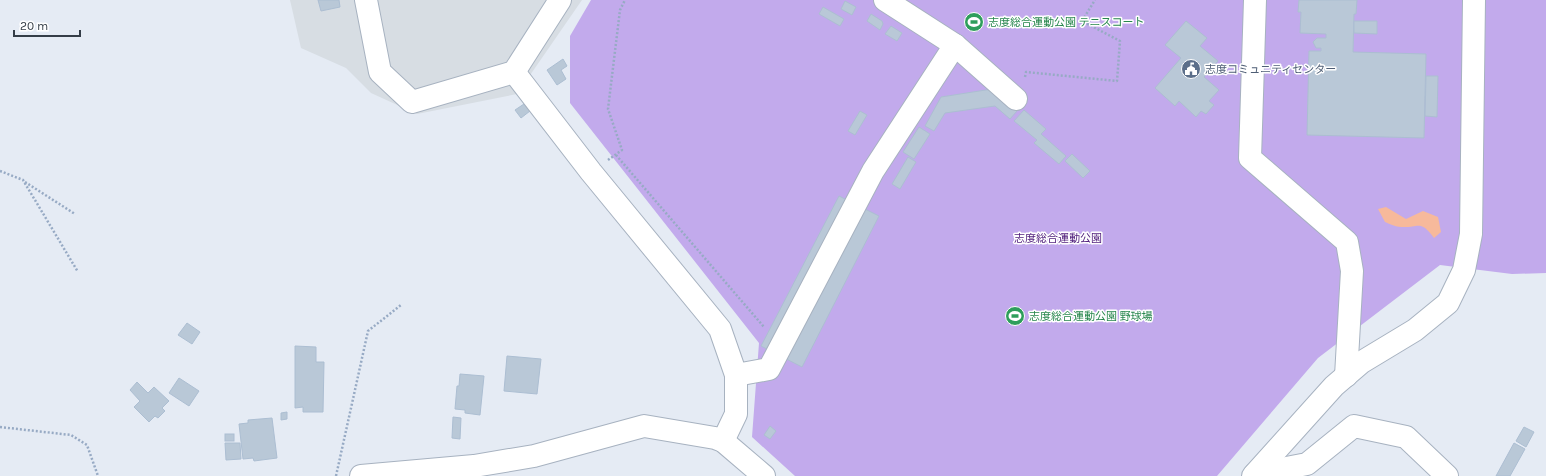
<svg xmlns="http://www.w3.org/2000/svg" width="1546" height="476" font-family="Karla,'Noto Sans JP',sans-serif">
<style>
.industrial{fill:#d7dde3}
.green{fill:#c2aaec}
.water{fill:#f7b99b}
.building{fill:#b9c8d7;stroke:#acbed2}
.lines{fill:none;stroke-linecap:round;stroke-linejoin:round}
.minor-casing{stroke:#a7b2c0;stroke-width:24}
.path{stroke:#97aac4;stroke-width:2.5;stroke-dasharray:2 2;stroke-linecap:butt}
.minor{stroke:#fff;stroke-width:22}
.labels{text-anchor:middle;stroke-width:3;stroke-linejoin:round;paint-order:stroke}
.leisure-label{font-size:11px;fill:#27864d;stroke:#fff;text-anchor:start}
.service-label{font-size:11px;fill:#4e5e75;stroke:#fff;text-anchor:start}
.park-label{font-size:11px;fill:#53227e;stroke:#fff}
</style>
<rect width="100%" height="100%" fill="#e5ebf4"/>
<!-- industrial -->
<path class="industrial" d="M290,0H582L517,94L417,114L371,93L346,68L301,48Z"/>
<!-- green -->
<path class="green" d="M591,0H1546V273L1512,274L1440,265L1318,358L1217,476H795L752,437L759,343L570,103V36Z"/>
<!-- water -->
<path class="water" d="M1386,207L1406,219L1423,211L1438,217L1441,232L1434,238C1420,219 1419,228 1401,227C1396,227 1390,224 1385,222L1378,209Z"/>
<!-- building -->
<g class="building">
<path d="M318,0H339L340,7L321,11Z"/>
<path d="M1299,0H1357L1356,14H1354L1353,52L1426,54L1424,138L1307,135L1309,51H1321V48H1316L1313,42L1317,38H1326V34L1300,33L1301,12H1298Z"/>
<path d="M845,1L856,7L852,15L841,9Z"/>
<path d="M823,7L844,19L840,26L819,14Z"/>
<path d="M871,14L882,21L883,24L880,30L867,21Z"/>
<path d="M1186,21L1207,38L1200,46L1218,61L1204,77L1219,90L1209,101L1214,105L1206,114L1201,111L1196,117L1179,101L1175,106L1155,88L1181,58L1165,45Z"/>
<path d="M1354,21H1377V34L1354,33Z"/>
<path d="M891,26L902,33L897,41L885,34Z"/>
<path d="M563,59L567,66L561,70L566,79L557,85L547,70Z"/>
<path d="M1426,76H1438L1437,117L1425,116Z"/>
<path d="M992,89L1017,111L1010,119L995,106L945,113L934,131L925,126L941,97Z"/>
<path d="M524,104L530,111L521,118L515,110Z"/>
<path d="M1024,110L1046,129L1041,134L1066,156L1059,164L1034,143L1037,140L1014,121Z"/>
<path d="M860,111L867,115L855,135L848,131Z"/>
<path d="M919,127L930,134L914,159L903,152Z"/>
<path d="M1072,154L1090,171L1083,178L1065,161Z"/>
<path d="M908,157L916,162L900,189L892,184Z"/>
<path d="M839,196L879,216L802,367L761,346Z"/>
<path d="M187,323L200,332L192,344L178,335Z"/>
<path d="M295,346L316,347V362H324L323,412H303V407L295,408Z"/>
<path d="M507,356L541,359L537,394L504,391Z"/>
<path d="M460,374L484,376L480,415L465,413V410L455,409L457,386H459Z"/>
<path d="M179,378L199,391L189,406L169,393Z"/>
<path d="M137,382L148,393L154,387L169,401L162,408L165,411L158,418L155,416L149,422L134,407L140,401L130,390Z"/>
<path d="M287,412V419L281,420V413Z"/>
<path d="M453,417L461,418L460,439L452,438Z"/>
<path d="M272,418L277,458L254,461L253,458L243,459L239,424L248,423V420Z"/>
<path d="M770,426L776,431L770,439L764,435Z"/>
<path d="M1524,427L1534,432L1526,447L1516,441Z"/>
<rect x="225" y="434" width="9" height="7"/>
<path d="M225,443H240L241,459L226,460Z"/>
<path d="M1514,443L1525,449L1510,476H1496Z"/>
</g>
<g class="lines">
<!-- minor casing -->
<g class="minor-casing">
<g id="minor">
<path d="M366,0L380,72L412,102L514,72L560,0"/>
<path d="M885,0L955,45L1016,99"/>
<path d="M1255,0L1250,158L1347,242L1352,271L1346,376"/>
<path d="M514,72L591,172L720,329L736,375V414L723,441"/>
<path d="M736,375L769,369L873,171L955,45"/>
<path d="M1255,474L1307,464L1354,426L1406,437L1447,476"/>
<path d="M361,476L474,466L534,456L644,426L715,438L723,441L764,476"/>
<path d="M1253,476L1334,386L1362,362L1415,330L1448,303L1464,270L1471,234L1474,0"/>
</g>
</g>
<!-- path -->
<g class="path">
<path d="M1025,77L1026,72L1117,81L1120,41L1082,21L1095,0"/>
<path d="M616,155L764,327"/>
<path d="M608,160L622,150L608,109L620,10L625,0"/>
<path d="M0,171L23,180L78,272"/>
<path d="M25,182L75,214"/>
<path d="M0,427L71,435L87,445L98,476"/>
<path d="M336,476L368,331L401,305"/>
</g>
<!-- minor -->
<use href="#minor" class="minor"/>
</g>
<!-- icons -->
<defs>
<g id="stadium-disc" transform="scale(1)"><circle r="9.5" fill="#2e9e5b" stroke="#fff"/><path d="M0-5a6.5 5 0 1 0 0 10a6.5 5 0 1 0 0-10ZM-3.5-1.8h7v3.6h-7Z" fill="#fff"/></g>
<g id="civic-disc" transform="scale(1)"><circle r="9.5" fill="#5c6f8a" stroke="#fff"/><path d="M-.6-6.5H3V-4.5H.6V-3L4-1V1h2V6H-6V1h2V-1L-.6-3ZM-1.2 2.5V6h2.4V2.5Z" fill="#fff"/></g>
</defs>
<g fill-rule="evenodd">
<use href="#stadium-disc" x="974" y="22"/>
<use href="#civic-disc" x="1191" y="69"/>
<use href="#stadium-disc" x="1015" y="316"/>
</g>
<g class="labels">
<!-- leisure labels -->
<g class="leisure-label">
<text x="988" y="26">志度総合運動公園 テニスコート</text>
<text x="1029" y="320">志度総合運動公園 野球場</text>
</g>
<!-- service labels -->
<g class="service-label">
<text x="1205" y="73">志度コミュニティセンター</text>
</g>
<!-- park labels -->
<g class="park-label">
<text x="1058" y="242">志度総合運動公園</text>
</g>
</g>
<!-- scale -->
<path d="M14 30v6h66v-6" fill="none" stroke="#343d47" stroke-width="2"/>
<text x="20" y="30" font-size="12" fill="#343d47" stroke="#ffffff" stroke-width="3" paint-order="stroke">20 m</text>
</svg>
